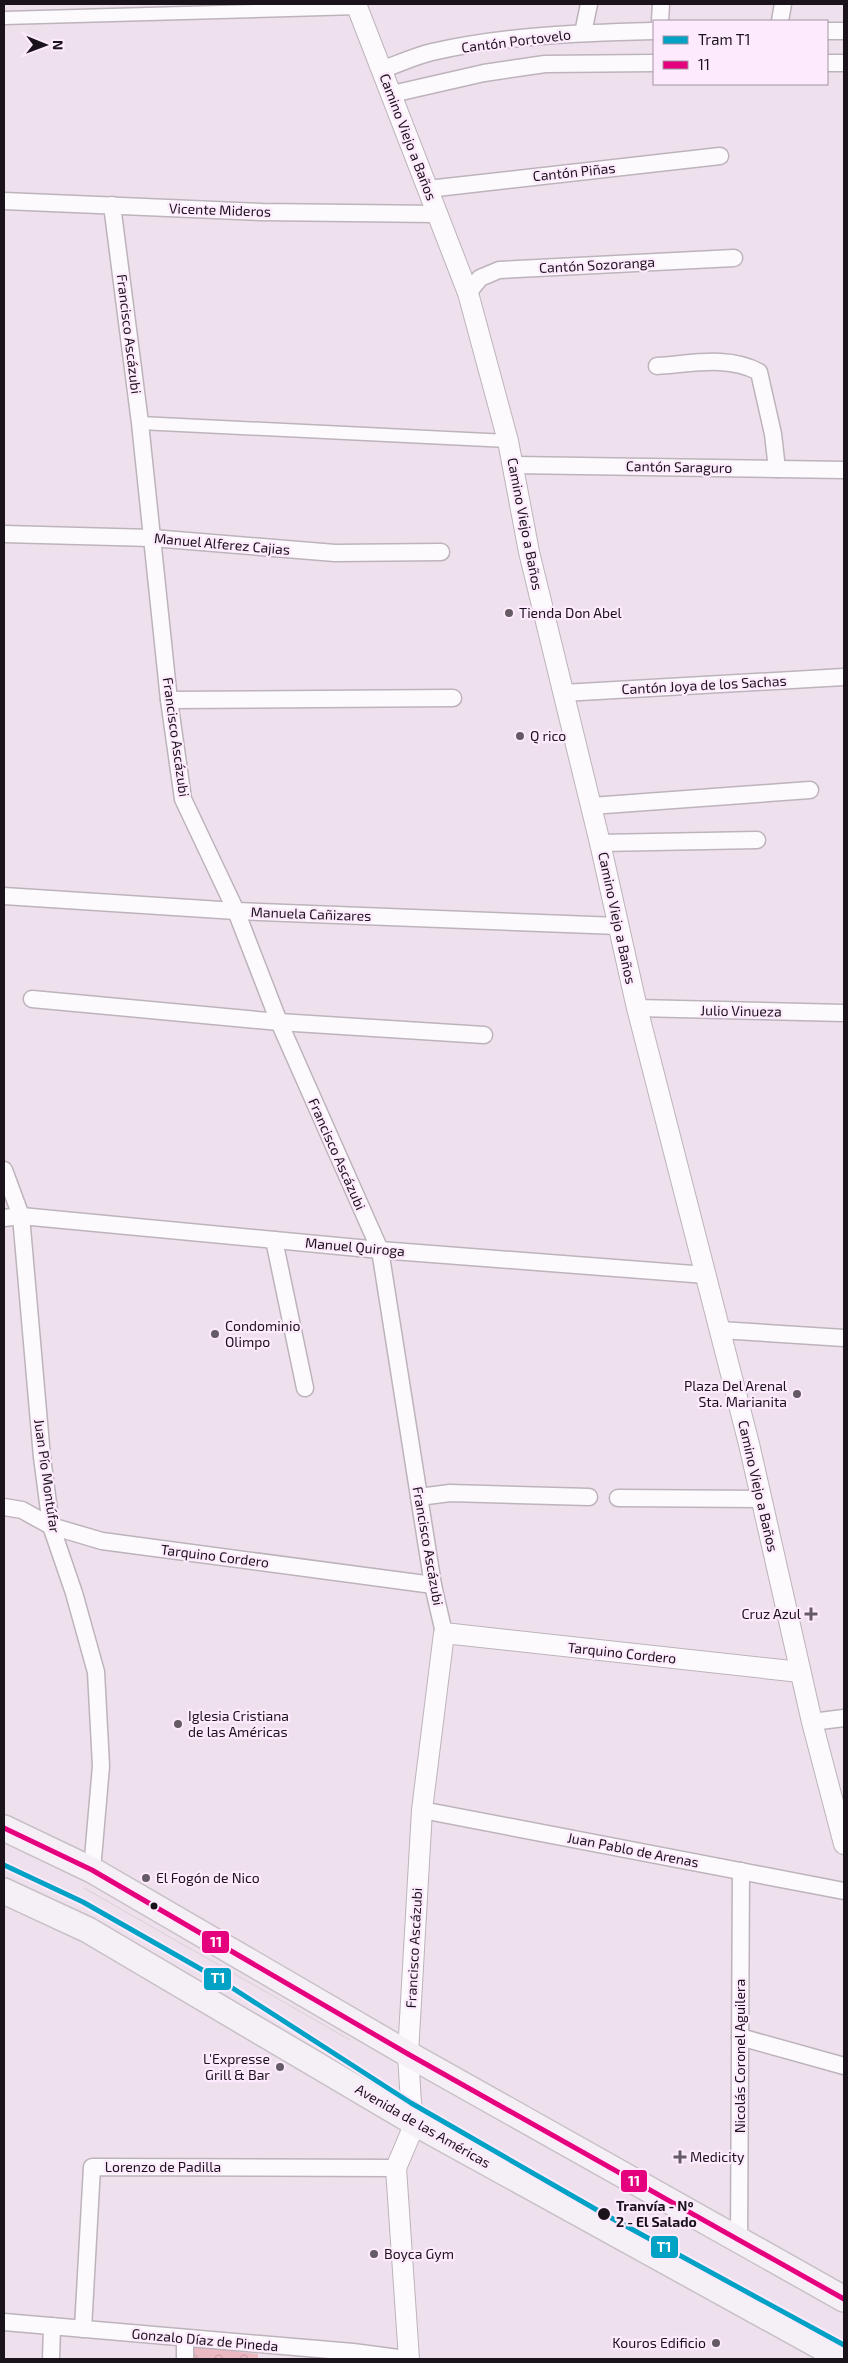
<svg xmlns="http://www.w3.org/2000/svg" width="848" height="2363" font-family="'Exo 2',sans-serif">
<style>
.park{fill:url(#park-crowns)}
.lines{fill:none;stroke-linecap:round;stroke-linejoin:round}
.pedestrian-casing{stroke:#bdb3bc;stroke-width:15}
.minor-casing{stroke:#bdb3bc;stroke-width:19}
.tertiary-casing{stroke:#bdb3bc;stroke-width:22}
.primary-casing{stroke:#c7c1c7;stroke-width:28}
.pedestrian{stroke:#fcfafc;stroke-width:12}
.minor{stroke:#fcfafc;stroke-width:16}
.tertiary{stroke:#fcfafc;stroke-width:20}
.primary{stroke:#f4f0f6;stroke-width:25}
.tram{stroke:#d5d2d5;stroke-width:1}
.bus-1-casing{stroke:#feeafd;stroke-width:9}
.bus-1{stroke:#e5007d;stroke-width:5}
.tram-1-casing{stroke:#feeafd;stroke-width:9}
.tram-1{stroke:#01a2c5;stroke-width:5}
.poi-dot{fill:#655b64;stroke:#feeafd;stroke-width:2}
.bus-dot{fill:#1b131b;stroke:#feeafd;stroke-width:2}
.labels{text-anchor:middle;stroke-width:4.5;stroke-linejoin:round;paint-order:stroke}
.street-label{font-size:14px;fill:#1b131b;stroke:#feeafd}
.poi-label{font-size:14px;fill:#1b131b;stroke:#feeafd;text-anchor:start}
.stop-label{font-size:14px;font-weight:bold;fill:#1b131b;stroke:#feeafd;text-anchor:start}
.line-badge{stroke:#feeafd;stroke-width:2}
.badge-label{font-size:14px;text-anchor:middle;font-weight:bold;fill:#fff}
</style>
<defs>
<pattern id="park-crowns" width="20" height="18" patternUnits="userSpaceOnUse" patternTransform="scale(1.25)"><rect width="20" height="18" fill="#ecb9c3"/><path d="M2 6a3 3 0 1 1 6 0M12 15a3 3 0 1 1 6 0" fill="none" stroke="#ca9ea7"/></pattern>
</defs>
<rect width="100%" height="100%" fill="#eee1ed"/>
<!-- park -->
<path class="park" d="M190,2346L258,2354V2359H190Z"/>
<g class="lines">
<!-- pedestrian casing -->
<g class="pedestrian-casing">
<g id="pedestrian">
<path d="M4,18L358,8"/>
<path d="M140,423L508,441"/>
</g>
</g>
<!-- minor casing -->
<g class="minor-casing">
<g id="minor">
<path d="M660,21L661,4"/>
<path d="M780,21L783,4"/>
<path d="M827,31H844"/>
<path d="M583,33L589,4"/>
<path d="M827,63H844"/>
<path d="M381,70C398,64 415,56 432,52C505,35 581,33 654,31"/>
<path d="M392,94L484,73L545,64L654,63"/>
<path d="M428,189L720,156"/>
<path d="M4,201L262,212L437,214"/>
<path d="M112,205L140,423L169,700L183,799L236,911L279,1022L380,1250L433,1585L444,1633"/>
<path d="M468,293L480,278L499,270L734,258"/>
<path d="M657,366C691,364 728,355 759,372L773,434L777,469"/>
<path d="M514,465L844,470"/>
<path d="M4,534L152,538L335,553L441,552"/>
<path d="M563,693L844,677"/>
<path d="M169,700L453,698"/>
<path d="M591,806L810,790"/>
<path d="M600,843L757,840"/>
<path d="M4,896L236,911L618,926"/>
<path d="M32,999L279,1022L484,1035"/>
<path d="M637,1008L844,1013"/>
<path d="M4,1170L21,1216L42,1457L51,1526L74,1593L96,1672L101,1766L92,1870"/>
<path d="M4,1218L21,1216L380,1250L706,1275"/>
<path d="M274,1240L305,1388"/>
<path d="M720,1330L844,1338"/>
<path d="M419,1497L450,1493L589,1497"/>
<path d="M618,1498L762,1499"/>
<path d="M4,1507L22,1510L51,1526L102,1541L433,1585"/>
<path d="M812,1722L844,1718"/>
<path d="M422,1810L844,1891"/>
<path d="M740,2037L844,2066"/>
<path d="M739,2241L741,1871"/>
<path d="M4,2322L353,2352L406,2359"/>
<path d="M83,2329L92,2167L396,2168"/>
<path d="M51,2359L52,2326"/>
<path d="M185,2359V2338"/>
</g>
</g>
<!-- tertiary casing -->
<g class="tertiary-casing">
<g id="tertiary">
<path d="M356,4L468,293L508,441L529,552L600,843L637,1008L749,1444L812,1722L844,1844"/>
<path d="M409,2359L396,2168L415,2123L411,2103L408,2054L422,1810L444,1633L800,1672"/>
</g>
</g>
<!-- primary casing -->
<g class="primary-casing">
<g id="primary">
<path d="M4,1828L92,1870L408,2054L844,2299"/>
<path d="M4,1891L88,1930L415,2123L843,2359"/>
</g>
</g>
<!-- pedestrian -->
<use href="#pedestrian" class="pedestrian"/>
<!-- minor -->
<use href="#minor" class="minor"/>
<!-- tertiary -->
<use href="#tertiary" class="tertiary"/>
<!-- primary -->
<use href="#primary" class="primary"/>
<!-- tram -->
<path class="tram" d="M84,1888L350,2040"/>
<!-- bus-1 casing -->
<g class="bus-1-casing">
<path id="bus-1" d="M4,1828L92,1870L408,2054L844,2299"/>
</g>
<!-- bus-1 -->
<use href="#bus-1" class="bus-1"/>
<!-- tram-1 casing -->
<g class="tram-1-casing">
<path id="tram-1" d="M4,1865L83,1902L220,1980L411,2103L604,2214L844,2345"/>
</g>
<!-- tram-1 -->
<use href="#tram-1" class="tram-1"/>
</g>
<!-- markers -->
<g class="poi-dot">
<circle cx="509" cy="613" r="5"/>
<circle cx="520" cy="736" r="5"/>
<circle cx="215" cy="1334" r="5"/>
<circle cx="797" cy="1394" r="5"/>
<path d="M808.5 1606.5h5v5h5v5h-5v5h-5v-5h-5v-5h5z"/>
<circle cx="178" cy="1724" r="5"/>
<circle cx="146" cy="1878" r="5"/>
<circle cx="280" cy="2067" r="5"/>
<path d="M677.5 2149.5h5v5h5v5h-5v5h-5v-5h-5v-5h5z"/>
<circle cx="374" cy="2254" r="5"/>
<circle cx="716" cy="2343" r="5"/>
</g>
<g class="bus-dot">
<circle cx="154" cy="1906" r="4.5"/>
<circle cx="604" cy="2214" r="7"/>
</g>
<g class="labels">
<!-- street labels -->
<g class="street-label">
<text transform="translate(516 41) rotate(-7)" y="5">Cantón Portovelo</text>
<text transform="translate(408 137) rotate(69)" y="5">Camino Viejo a Baños</text>
<text transform="translate(574 172) rotate(-6)" y="5">Cantón Piñas</text>
<text transform="translate(220 210) rotate(2)" y="5">Vicente Mideros</text>
<text transform="translate(597 265) rotate(-3)" y="5">Cantón Sozoranga</text>
<text transform="translate(129 334) rotate(83)" y="5">Francisco Ascázubi</text>
<text transform="translate(679 467) rotate(1)" y="5">Cantón Saraguro</text>
<text transform="translate(525 524) rotate(79)" y="5">Camino Viejo a Baños</text>
<text transform="translate(222 544) rotate(5)" y="5">Manuel Alferez Cajias</text>
<text transform="translate(704 685) rotate(-3)" y="5">Cantón Joya de los Sachas</text>
<text transform="translate(176 737) rotate(82)" y="5">Francisco Ascázubi</text>
<text transform="translate(311 914) rotate(2)" y="5">Manuela Cañizares</text>
<text transform="translate(617 918) rotate(78)" y="5">Camino Viejo a Baños</text>
<text transform="translate(741 1011) rotate(1)" y="5">Julio Vinueza</text>
<text transform="translate(337 1154) rotate(66)" y="5">Francisco Ascázubi</text>
<text transform="translate(355 1247) rotate(5)" y="5">Manuel Quiroga</text>
<text transform="translate(47 1476) rotate(82)" y="5">Juan Pío Montúfar</text>
<text transform="translate(758 1486) rotate(77)" y="5">Camino Viejo a Baños</text>
<text transform="translate(428 1546) rotate(80)" y="5">Francisco Ascázubi</text>
<text transform="translate(215 1556) rotate(7)" y="5">Tarquino Cordero</text>
<text transform="translate(622 1653) rotate(6)" y="5">Tarquino Cordero</text>
<text transform="translate(633 1850) rotate(11)" y="5">Juan Pablo de Arenas</text>
<text transform="translate(414 1948) rotate(-87)" y="5">Francisco Ascázubi</text>
<text transform="translate(740 2056) rotate(-90)" y="5">Nicolás Coronel Aguilera</text>
<text transform="translate(423 2126) rotate(30)" y="5">Avenida de las Américas</text>
<text x="163" y="2172">Lorenzo de Padilla</text>
<text transform="translate(205 2340) rotate(5)" y="5">Gonzalo Díaz de Pineda</text>
</g>
<!-- poi labels -->
<g class="poi-label">
<text x="519" y="618">Tienda Don Abel</text>
<text x="530" y="741">Q rico</text>
<text x="225" y="1331">Condominio<tspan x="225" dy="16">Olimpo</tspan></text>
<text x="787" y="1391" text-anchor="end">Plaza Del Arenal<tspan x="787" dy="16">Sta. Marianita</tspan></text>
<text x="801" y="1619" text-anchor="end">Cruz Azul</text>
<text x="188" y="1721">Iglesia Cristiana<tspan x="188" dy="16">de las Américas</tspan></text>
<text x="156" y="1883">El Fogón de Nico</text>
<text x="270" y="2064" text-anchor="end">L'Expresse<tspan x="270" dy="16">Grill &amp; Bar</tspan></text>
<text x="690" y="2162">Medicity</text>
<text x="384" y="2259">Boyca Gym</text>
<text x="706" y="2348" text-anchor="end">Kouros Edificio</text>
</g>
<!-- stop labels -->
<g class="stop-label">
<text x="616" y="2211">Tranvía - Nº<tspan x="616" dy="16">2 - El Salado</tspan></text>
</g>
</g>
<g class="line-badge">
<rect x="201" y="1930" width="29" height="24" rx="5" fill="#e5007d"/>
<rect x="203" y="1967" width="29" height="24" rx="5" fill="#01a2c5"/>
<rect x="620" y="2169" width="28" height="24" rx="5" fill="#e5007d"/>
<rect x="650" y="2235" width="29" height="24" rx="5" fill="#01a2c5"/>
</g>
<g class="badge-label">
<text x="216" y="1947">11</text>
<text x="218" y="1983">T1</text>
<text x="634" y="2186">11</text>
<text x="664" y="2252">T1</text>
</g>
<!-- border -->
<rect width="848" height="2363" fill="none" stroke="#1b131b" stroke-width="10"/>
<!-- legend -->
<rect x="653" y="20" width="175" height="65" fill="#feeafd" stroke="#a394a3"/>
<rect x="663" y="36" width="25" height="8" fill="#01a2c5" stroke="#a394a3"/>
<text x="698" y="45" font-size="15" fill="#1b131b">Tram T1</text>
<rect x="663" y="61" width="25" height="8" fill="#e5007d" stroke="#a394a3"/>
<text x="698" y="70" font-size="15" fill="#1b131b">11</text>
<!-- north arrow -->
<g transform="translate(45 45) rotate(91)" stroke="#feeafd" stroke-width="4" paint-order="stroke">
<path d="M0-4L9 19L0 12L-9 19Z" fill="#1b131b"/>
<text y="-8" font-size="14" font-weight="bold" text-anchor="middle" fill="#1b131b">N</text>
</g>
</svg>
